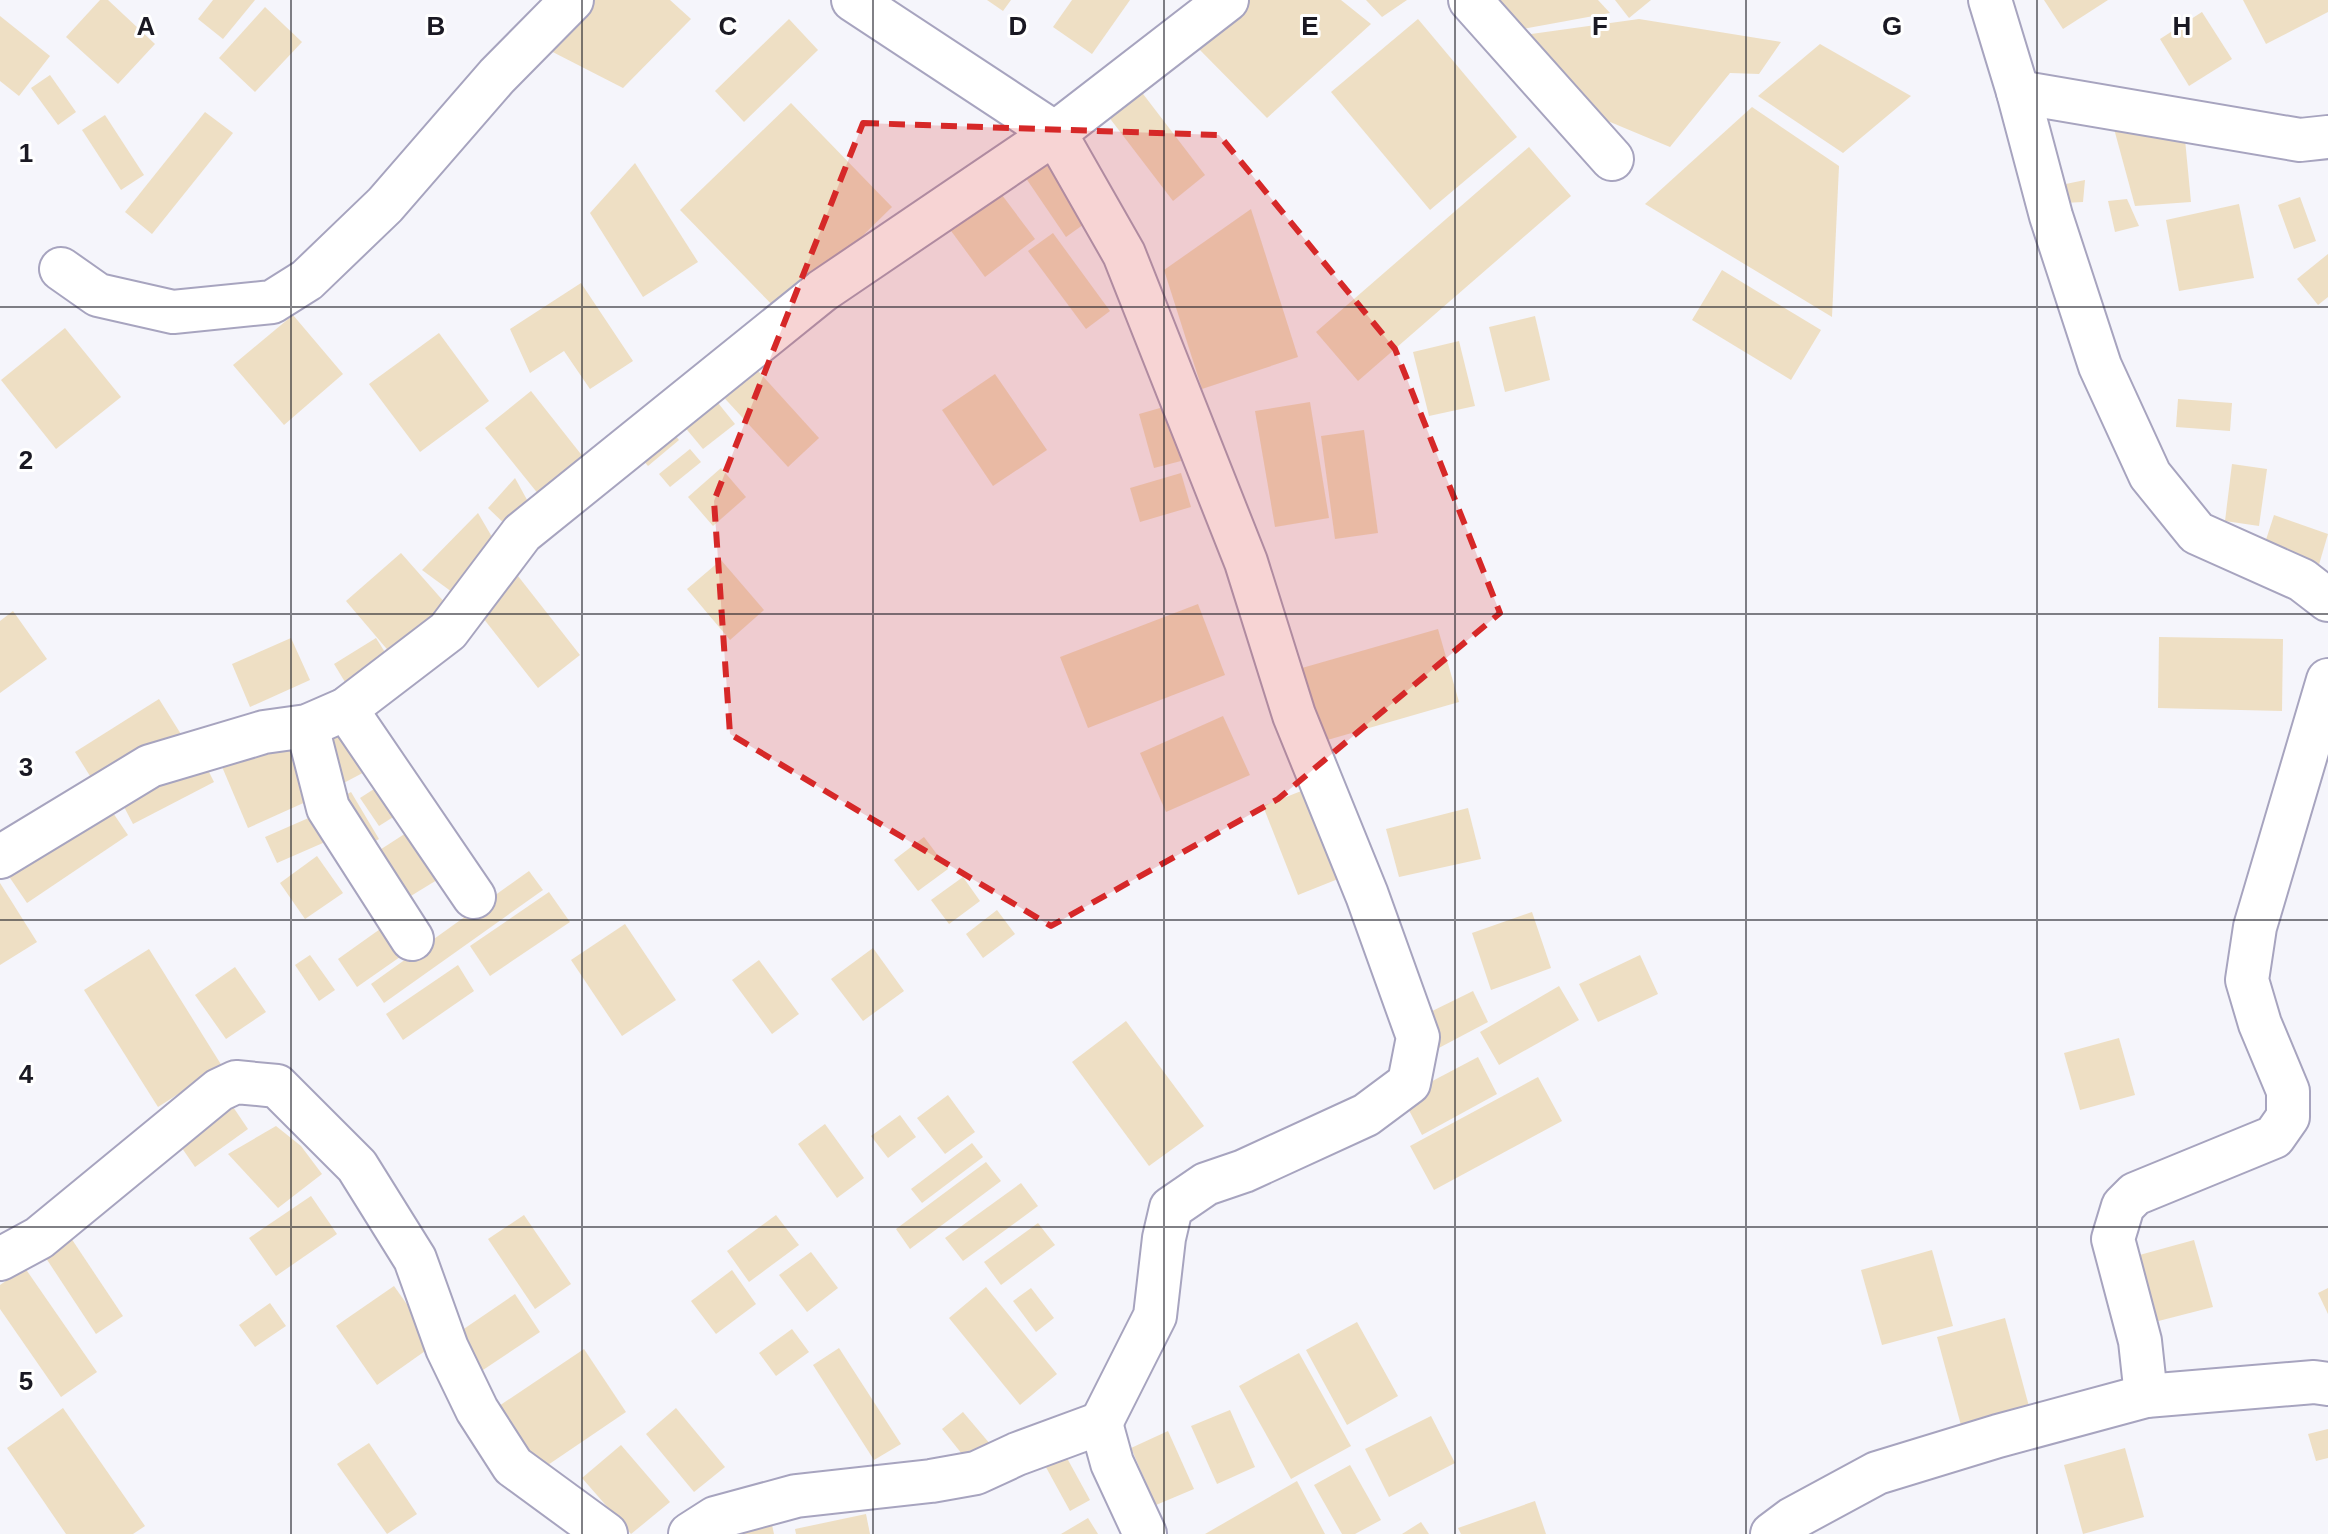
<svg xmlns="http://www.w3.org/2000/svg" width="2328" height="1534" font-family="Arial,sans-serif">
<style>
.building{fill:#eedfc4}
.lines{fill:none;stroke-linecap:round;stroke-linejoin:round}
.street-casing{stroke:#a7a4bf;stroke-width:46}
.street{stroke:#fff;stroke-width:42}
.marked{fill:#d62828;fill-opacity:0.2;stroke:#d62828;stroke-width:6;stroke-dasharray:16 10;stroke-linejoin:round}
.grid{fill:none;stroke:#1a1923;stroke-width:2;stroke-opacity:0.55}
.grid-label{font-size:26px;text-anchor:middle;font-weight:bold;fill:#1a1923;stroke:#fff;stroke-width:6;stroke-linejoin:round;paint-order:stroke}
</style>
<rect width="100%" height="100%" fill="#f5f5fb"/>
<!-- building -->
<g class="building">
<path d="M100,0H108L155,44L118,84L66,37Z"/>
<path d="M213,0H255L223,39L198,19Z"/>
<path d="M594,0H670L691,19L623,88L541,46Z"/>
<path d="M987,0H1011L1003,11Z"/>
<path d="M1072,0H1130L1092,54L1053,27Z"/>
<path d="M1250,0H1341L1371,24L1267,118L1197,47Z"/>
<path d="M1366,0H1407L1382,17Z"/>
<path d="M1499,0H1598L1610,13L1522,29Z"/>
<path d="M1615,0H1651L1629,18Z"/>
<path d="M2044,0H2108L2063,29Z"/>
<path d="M2243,0H2328V12L2266,44Z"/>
<path d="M265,7L302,42L255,92L219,58Z"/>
<path d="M2202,12L2232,59L2189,86L2160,39Z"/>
<path d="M0,16L50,56L19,96L0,81Z"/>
<path d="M789,19L818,50L744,122L715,91Z"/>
<path d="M1418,19L1517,137L1430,210L1331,92Z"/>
<path d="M1639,19L1781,42L1759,74L1730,73L1670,147L1579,109L1516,36Z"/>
<path d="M1820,44L1911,96L1843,153L1758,96Z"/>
<path d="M50,75L76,112L58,125L31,88Z"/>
<path d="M1137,86L1205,175L1173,201L1105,112Z"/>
<path d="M791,103L892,207L782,315L680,210Z"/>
<path d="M1752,107L1839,166L1832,317L1645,204Z"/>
<path d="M205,112L233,133L152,234L125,212Z"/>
<path d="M2110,114L2184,129L2191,202L2135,206Z"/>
<path d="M105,115L144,175L121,190L82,130Z"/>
<path d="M1529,147L1571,196L1358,381L1316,332Z"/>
<path d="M1046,149L1094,217L1066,237L1019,168Z"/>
<path d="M635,163L698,262L643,297L590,213Z"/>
<path d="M2085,180L2083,202L2064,203L2061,185Z"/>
<path d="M993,183L1035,239L985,277L943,220Z"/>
<path d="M2300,197L2316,241L2294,249L2278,205Z"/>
<path d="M2127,199L2139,226L2115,232L2108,201Z"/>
<path d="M2239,204L2254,278L2179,291L2166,220Z"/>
<path d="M1251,209L1298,357L1202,389L1164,270Z"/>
<path d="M1053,233L1110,311L1086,329L1028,251Z"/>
<path d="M2328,254V297L2318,305L2297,279Z"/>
<path d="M1722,270L1821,330L1791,380L1692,320Z"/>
<path d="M581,283L633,361L590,389L564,351L530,373L510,329Z"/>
<path d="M293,315L343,374L284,425L233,365Z"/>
<path d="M1535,316L1550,380L1505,392L1489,327Z"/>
<path d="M65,328L121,397L56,449L1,380Z"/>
<path d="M439,333L489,401L420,452L369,384Z"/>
<path d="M1459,341L1475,406L1429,416L1413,352Z"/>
<path d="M749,361L819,438L788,467L717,390Z"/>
<path d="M995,374L1047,450L993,486L942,410Z"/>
<path d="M531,391L584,458L539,495L485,428Z"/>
<path d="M710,393L735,424L703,449L678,419Z"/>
<path d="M2178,399L2232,403L2230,431L2176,427Z"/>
<path d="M1310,402L1329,518L1275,527L1255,411Z"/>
<path d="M1167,406L1181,461L1154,468L1139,414Z"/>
<path d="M667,425L679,440L648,466L636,452Z"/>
<path d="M1364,430L1378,533L1335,539L1321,436Z"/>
<path d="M690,449L701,462L670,487L659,474Z"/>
<path d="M2232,464L2267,469L2259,526L2225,521Z"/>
<path d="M721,468L746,497L713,526L688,497Z"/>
<path d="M1181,473L1191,507L1140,522L1130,488Z"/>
<path d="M515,478L531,507L510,529L488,508Z"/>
<path d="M478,513L495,542L452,592L422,570Z"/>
<path d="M2274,515L2328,534L2318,568L2263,549Z"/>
<path d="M401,553L453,612L397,661L346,601Z"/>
<path d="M721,560L764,610L730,640L687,589Z"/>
<path d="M518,576L580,655L538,688L476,609Z"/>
<path d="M1198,604L1225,675L1088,728L1060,657Z"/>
<path d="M13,611L47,659L0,693V621Z"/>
<path d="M1438,629L1459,702L1317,743L1295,670Z"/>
<path d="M2159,637L2283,639L2282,711L2158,708Z"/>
<path d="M291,638L310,680L250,707L232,664Z"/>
<path d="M376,638L395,668L353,695L334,664Z"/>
<path d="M159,699L184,739L100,792L75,752Z"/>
<path d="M1223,716L1250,775L1166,812L1140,753Z"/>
<path d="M354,728L374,767L338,786L317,747Z"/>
<path d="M272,742L297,747L319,796L248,828L220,762Z"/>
<path d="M204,762L214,782L133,824L122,803Z"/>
<path d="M388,780L406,809L379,826L360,798Z"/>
<path d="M1309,788L1343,877L1298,895L1263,806Z"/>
<path d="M351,792L379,839L358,851L330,804Z"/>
<path d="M109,807L128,835L27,903L8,875Z"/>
<path d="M1468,808L1481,859L1399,877L1386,829Z"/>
<path d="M320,813L332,839L277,863L265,837Z"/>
<path d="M420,824L450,872L401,902L372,855Z"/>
<path d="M924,837L948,869L918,891L894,860Z"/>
<path d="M317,856L343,893L305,919L280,883Z"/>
<path d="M529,871L543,890L384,1003L371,984Z"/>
<path d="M963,877L980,901L949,924L931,900Z"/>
<path d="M0,883L37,942L0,965Z"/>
<path d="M549,892L570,922L490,976L470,946Z"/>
<path d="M997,910L1015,934L983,958L966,934Z"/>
<path d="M1532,912L1551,968L1491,990L1472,933Z"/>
<path d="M390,922L410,950L357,987L338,959Z"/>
<path d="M625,924L676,1000L622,1036L571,960Z"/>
<path d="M873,948L904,991L863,1021L831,979Z"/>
<path d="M149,949L222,1066L158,1107L84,990Z"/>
<path d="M310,955L335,990L319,1001L295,965Z"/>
<path d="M1640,955L1658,994L1598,1022L1579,984Z"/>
<path d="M759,960L799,1014L772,1034L732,980Z"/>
<path d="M458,965L474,991L403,1040L386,1014Z"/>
<path d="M235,967L266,1012L226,1039L195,995Z"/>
<path d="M1559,986L1579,1020L1499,1065L1480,1032Z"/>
<path d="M1473,991L1488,1022L1435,1050L1420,1017Z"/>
<path d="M1126,1021L1204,1126L1149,1166L1072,1062Z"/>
<path d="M2119,1038L2135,1095L2080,1110L2064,1053Z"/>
<path d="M1478,1057L1497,1094L1422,1135L1402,1097Z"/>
<path d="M1538,1077L1562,1121L1434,1190L1410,1146Z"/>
<path d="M948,1095L975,1132L945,1154L917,1118Z"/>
<path d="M227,1098L248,1129L195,1167L173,1135Z"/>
<path d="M900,1115L916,1137L888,1158L871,1136Z"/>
<path d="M825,1124L864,1178L837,1198L798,1144Z"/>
<path d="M276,1126L301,1146L322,1174L278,1208L228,1154Z"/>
<path d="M972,1143L983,1157L922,1203L911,1189Z"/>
<path d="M986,1162L1001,1181L910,1249L896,1229Z"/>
<path d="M1021,1183L1038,1206L963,1261L945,1238Z"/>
<path d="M311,1196L337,1234L276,1276L249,1238Z"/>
<path d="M524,1215L571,1284L535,1309L488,1239Z"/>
<path d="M776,1215L799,1245L749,1282L727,1251Z"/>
<path d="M1038,1223L1055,1245L1001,1285L984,1262Z"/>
<path d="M65,1229L123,1316L96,1334L38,1246Z"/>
<path d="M2194,1240L2213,1307L2143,1325L2125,1259Z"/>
<path d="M1932,1250L1953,1326L1882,1345L1861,1270Z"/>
<path d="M811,1252L838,1288L807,1312L779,1275Z"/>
<path d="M25,1268L97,1372L61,1397L0,1309V1285Z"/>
<path d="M732,1270L756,1304L716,1334L691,1301Z"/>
<path d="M394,1286L435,1344L377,1385L336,1326Z"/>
<path d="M986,1287L1057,1374L1020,1405L949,1318Z"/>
<path d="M1031,1288L1054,1318L1036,1332L1013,1301Z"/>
<path d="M2328,1288V1314L2318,1293Z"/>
<path d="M515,1294L540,1332L477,1374L452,1337Z"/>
<path d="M270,1303L286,1326L255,1347L239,1325Z"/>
<path d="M2005,1318L2030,1410L1962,1429L1937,1337Z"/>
<path d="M1357,1322L1398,1396L1347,1425L1306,1350Z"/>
<path d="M792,1329L809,1352L776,1376L759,1353Z"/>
<path d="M839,1348L901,1444L874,1460L813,1365Z"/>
<path d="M584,1349L626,1412L539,1471L496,1408Z"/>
<path d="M1299,1353L1351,1446L1291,1479L1239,1386Z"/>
<path d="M63,1408L145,1526L133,1534H66L7,1448Z"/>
<path d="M676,1408L725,1467L694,1492L646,1434Z"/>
<path d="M1230,1410L1255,1467L1217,1484L1191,1426Z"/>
<path d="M963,1412L996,1451L974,1469L942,1429Z"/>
<path d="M1431,1416L1455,1463L1389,1497L1365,1449Z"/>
<path d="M2328,1429V1458L2316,1461L2308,1434Z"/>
<path d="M1168,1431L1194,1489L1156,1505L1131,1448Z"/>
<path d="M369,1443L417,1514L387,1534L337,1464Z"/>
<path d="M621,1445L670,1502L631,1534L582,1478Z"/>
<path d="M2125,1448L2144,1517L2083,1534L2064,1465Z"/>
<path d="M1062,1449L1090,1500L1070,1511L1042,1460Z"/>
<path d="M1350,1465L1381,1520L1355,1534H1342L1314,1485Z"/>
<path d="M1297,1481L1325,1534H1205Z"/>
<path d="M1535,1501L1546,1534H1461L1458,1528Z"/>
<path d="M866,1514L870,1534H796L795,1529Z"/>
<path d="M770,1516L774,1534H721Z"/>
<path d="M1088,1518L1098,1534H1061Z"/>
<path d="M1421,1522L1429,1534H1402Z"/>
</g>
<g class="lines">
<!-- street casing -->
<g class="street-casing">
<g id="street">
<path d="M853,0L1055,133L1124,254L1246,562L1294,715L1367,895L1418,1037L1409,1083L1366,1115L1244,1171L1206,1184L1171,1208L1164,1238L1155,1316L1101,1423"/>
<path d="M1470,0L1612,159"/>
<path d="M1990,0L2018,92L2051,216L2100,366L2150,475L2197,533L2302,580L2328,600"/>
<path d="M2018,92L2300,140L2328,137"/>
<path d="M61,269L98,295L173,312L272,302L307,280L385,205L497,76L572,0"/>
<path d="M346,709L474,897"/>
<path d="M307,726L328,808L412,939"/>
<path d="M0,857L150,766L264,732L307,726L346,709L448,631L522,533L822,291L1055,133L1227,0"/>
<path d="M0,1259L39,1238L219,1090L236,1082L277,1086L357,1166L415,1259L447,1348L477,1410L513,1466L606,1534"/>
<path d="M2146,1396L2140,1341L2113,1239L2123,1206L2135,1194L2274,1137L2288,1117V1091L2260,1024L2247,980L2255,927L2328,680"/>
<path d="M690,1534L715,1518L796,1496L931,1481L976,1473L1017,1454L1101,1423L1112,1463L1145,1534"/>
<path d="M1772,1534L1792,1519L1877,1473L1998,1436L2146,1396L2314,1382L2328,1384"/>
</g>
</g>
<!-- street -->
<use href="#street" class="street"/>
</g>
<!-- marked area -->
<path class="marked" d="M863,123L1219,135L1395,349L1500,613L1278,799L1051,926L730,734L714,501Z"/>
<!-- grid -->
<path class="grid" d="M291,0V1534M582,0V1534M873,0V1534M1164,0V1534M1455,0V1534M1746,0V1534M2037,0V1534M0,307H2328M0,614H2328M0,920H2328M0,1227H2328"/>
<g class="grid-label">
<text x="146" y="35">A</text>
<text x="436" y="35">B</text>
<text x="728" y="35">C</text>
<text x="1018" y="35">D</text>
<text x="1310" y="35">E</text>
<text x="1600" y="35">F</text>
<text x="1892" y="35">G</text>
<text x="2182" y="35">H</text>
<text x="26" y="162">1</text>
<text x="26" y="469">2</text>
<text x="26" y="776">3</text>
<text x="26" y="1083">4</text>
<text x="26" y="1390">5</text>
</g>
</svg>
